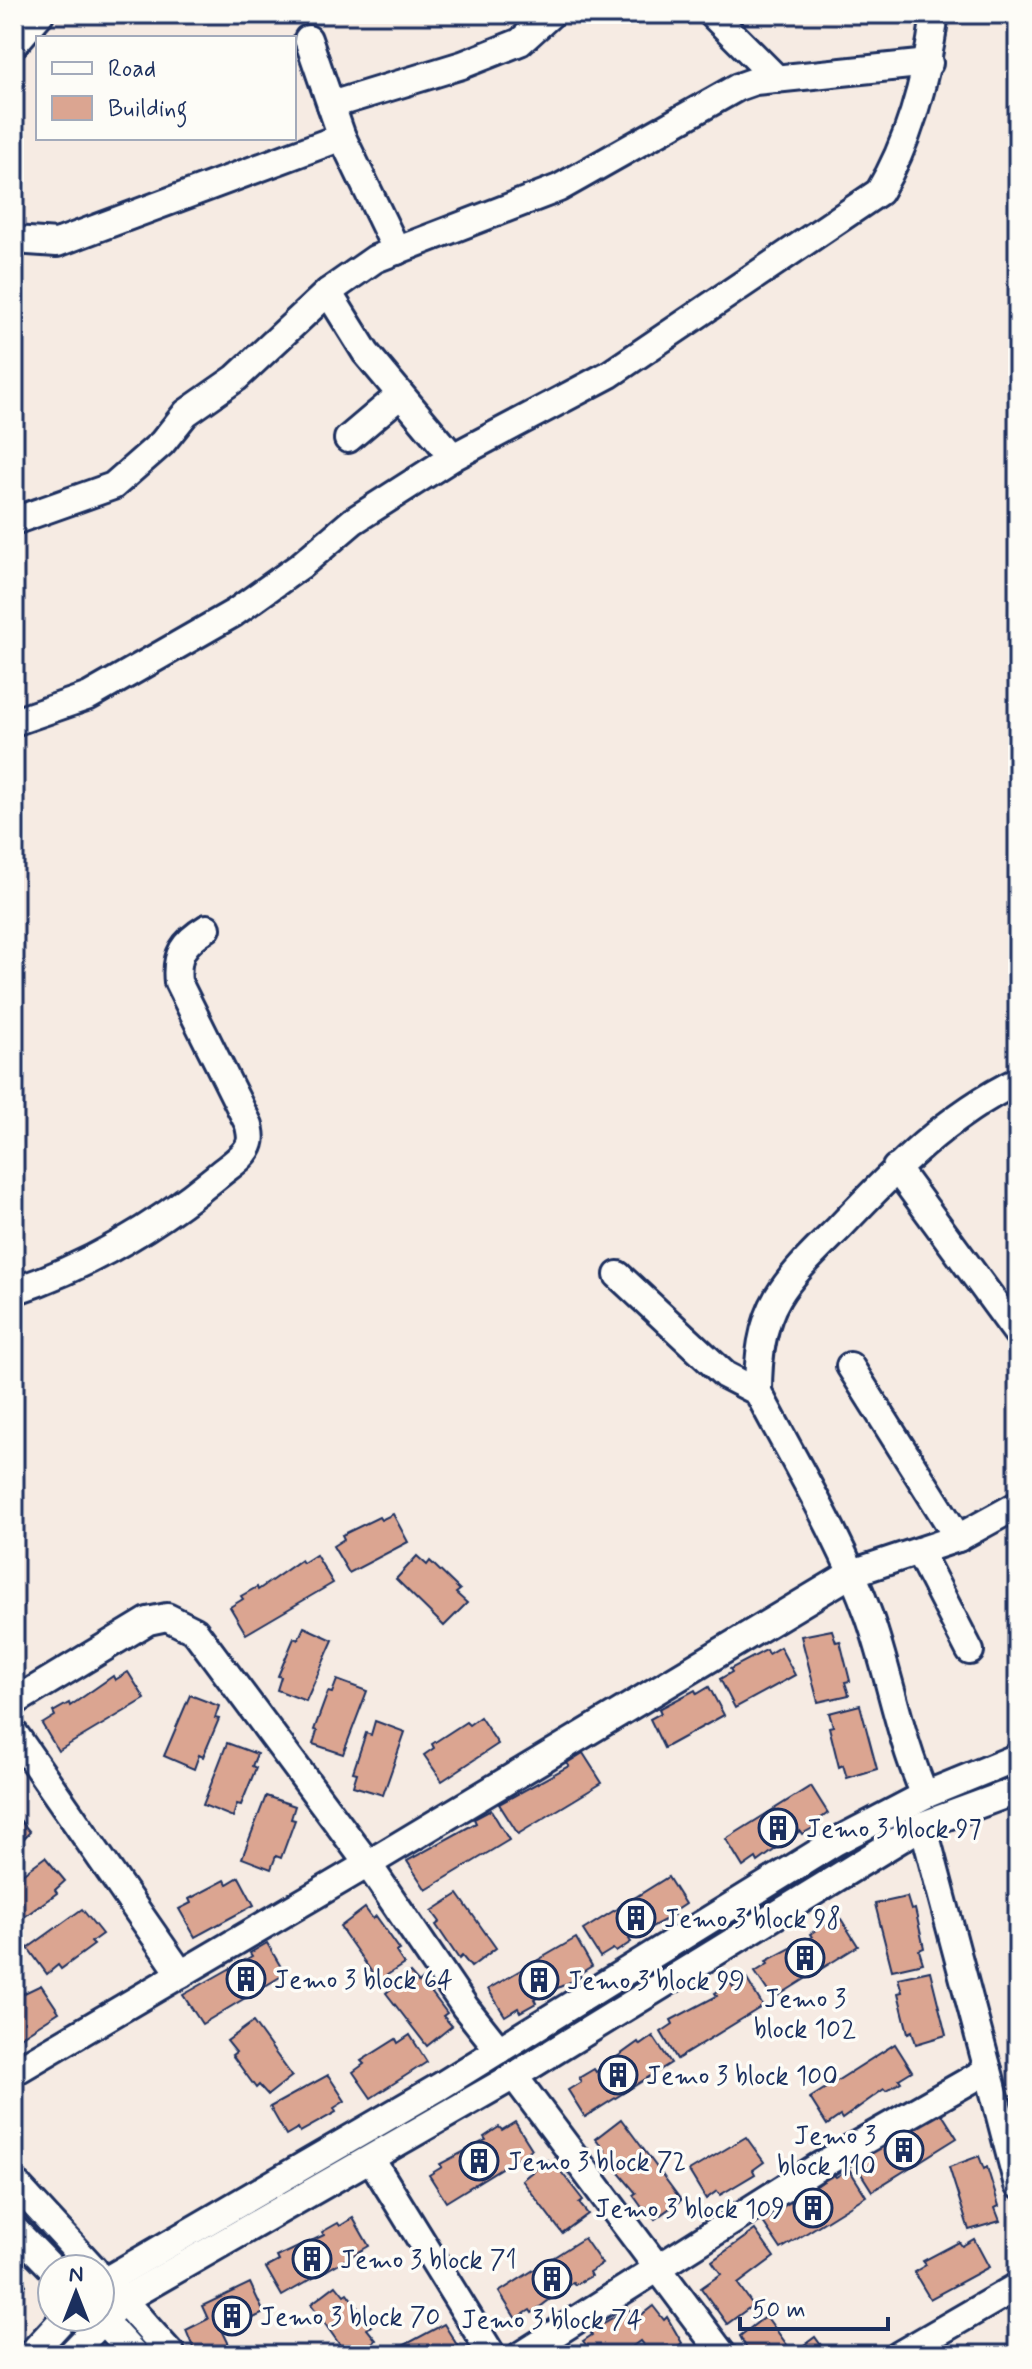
<svg xmlns="http://www.w3.org/2000/svg" width="1032" height="2369" font-family="Mynerve,sans-serif">
<style>
.building{fill:#dba591;stroke:#1b2f5e;stroke-width:2}
.lines{fill:none;stroke-linecap:round;stroke-linejoin:round}
.minor-casing{stroke:#1b2f5e;stroke-width:32}
.minor{stroke:#fdfcf7;stroke-width:26}
.labels{text-anchor:middle;stroke-width:7;stroke-linejoin:round;paint-order:stroke}
.poi-label{font-size:26px;fill:#1b2f5e;stroke:#fdfcf7;text-anchor:start}
</style>
<rect width="100%" height="100%" fill="#f6ebe3"/>
<filter id="ink" filterUnits="userSpaceOnUse"><feTurbulence type="fractalNoise" baseFrequency=".0125" numOctaves="2"/><feDisplacementMap in="SourceGraphic" scale="16" xChannelSelector="R" yChannelSelector="G"/><feConvolveMatrix kernelMatrix="1 2 1 2 8 2 1 2 1" color-interpolation-filters="sRGB"/></filter>
<g filter="url(#ink)">
<!-- building -->
<g class="building">
<path d="M393,1514L408,1542L349,1573L333,1546L344,1539L342,1535L379,1517L381,1520Z"/>
<path d="M316,1555L333,1583L246,1634L230,1607L243,1599L241,1596L257,1587L258,1590L301,1560L303,1563Z"/>
<path d="M417,1556L427,1565L430,1561L460,1590L456,1593L467,1603L444,1626L396,1579Z"/>
<path d="M304,1627L333,1640L306,1701L277,1690L281,1677L278,1676L294,1638L298,1640Z"/>
<path d="M832,1630L836,1642L840,1641L850,1681L845,1682L849,1695L818,1702L801,1636Z"/>
<path d="M780,1647L795,1675L735,1708L720,1679L732,1672L730,1669L766,1650L768,1654Z"/>
<path d="M128,1672L145,1699L58,1751L42,1724L55,1716L53,1712L69,1703L70,1706L113,1676L115,1680Z"/>
<path d="M337,1680L367,1691L343,1754L313,1744L317,1731L314,1730L328,1692L332,1693Z"/>
<path d="M709,1687L724,1715L664,1748L650,1719L661,1713L659,1709L695,1690L697,1694Z"/>
<path d="M190,1695L219,1706L215,1718L219,1719L203,1757L199,1755L194,1769L164,1756Z"/>
<path d="M860,1705L877,1769L847,1778L843,1765L839,1767L829,1727L833,1726L829,1713Z"/>
<path d="M480,1717L498,1744L442,1781L424,1755L434,1748L432,1744L466,1722L469,1725Z"/>
<path d="M375,1721L405,1732L383,1795L353,1786L357,1773L353,1772L366,1733L371,1735Z"/>
<path d="M227,1743L257,1754L252,1766L256,1768L241,1805L237,1804L233,1817L203,1805Z"/>
<path d="M583,1753L602,1783L518,1834L499,1804L569,1766L567,1763Z"/>
<path d="M811,1786L828,1813L816,1822L818,1825L802,1834L800,1831L758,1862L756,1858L743,1867L726,1839Z"/>
<path d="M266,1796L295,1806L291,1819L295,1820L281,1858L276,1856L271,1869L242,1858Z"/>
<path d="M491,1810L509,1840L426,1890L407,1861L476,1823L474,1819Z"/>
<path d="M14,1813L30,1832L14,1849Z"/>
<path d="M45,1857L65,1881L55,1890L57,1893L24,1917L21,1913L14,1919V1880Z"/>
<path d="M239,1877L254,1905L195,1937L179,1909L191,1903L189,1899L225,1880L227,1884Z"/>
<path d="M668,1877L685,1904L673,1912L674,1915L629,1939L631,1942L616,1952L613,1949L600,1957L583,1930Z"/>
<path d="M458,1894L496,1948L471,1967L462,1956L459,1959L436,1925L440,1922L432,1911Z"/>
<path d="M907,1897L911,1910L915,1909L924,1948L919,1950L923,1963L892,1970L875,1904Z"/>
<path d="M365,1908L373,1919L376,1916L400,1950L396,1952L404,1964L378,1981L340,1927Z"/>
<path d="M82,1909L102,1934L91,1942L94,1945L61,1969L58,1965L47,1974L28,1948Z"/>
<path d="M841,1919L858,1946L773,1999L755,1972L768,1964L766,1961L812,1937L810,1934L825,1924L828,1927Z"/>
<path d="M576,1938L592,1966L579,1974L581,1977L534,1999L536,2003L520,2012L518,2008L505,2016L488,1989Z"/>
<path d="M267,1943L285,1974L202,2024L183,1995L252,1956L250,1953Z"/>
<path d="M930,1971L946,2035L916,2044L912,2031L908,2033L898,1993L902,1992L898,1978Z"/>
<path d="M410,1973L419,1983L422,1980L447,2013L443,2016L452,2026L427,2046L386,1993Z"/>
<path d="M746,1978L763,2006L677,2059L661,2032L673,2024L671,2020L717,1996L715,1993L731,1983L733,1987Z"/>
<path d="M41,1985L59,2012L14,2041V1998Z"/>
<path d="M253,2022L292,2076L268,2095L259,2085L256,2088L232,2055L236,2052L227,2041Z"/>
<path d="M410,2035L427,2062L371,2098L353,2072L364,2064L361,2061L396,2039L398,2043Z"/>
<path d="M653,2036L671,2063L585,2117L568,2090L581,2082L579,2078L594,2069L596,2072L638,2042L640,2045Z"/>
<path d="M895,2044L912,2071L899,2079L901,2082L886,2091L884,2089L842,2119L840,2116L827,2125L810,2098Z"/>
<path d="M328,2075L345,2101L334,2108L336,2112L300,2132L298,2128L286,2135L270,2107Z"/>
<path d="M940,2111L957,2138L872,2191L855,2164L867,2156L865,2153L881,2144L883,2147L911,2129L909,2126Z"/>
<path d="M621,2119L681,2200L655,2219L646,2207L643,2209L633,2195L636,2193L602,2153L605,2151L595,2139Z"/>
<path d="M515,2122L532,2149L446,2202L429,2175L442,2167L440,2164L486,2140L484,2137L499,2127L502,2130Z"/>
<path d="M746,2137L764,2162L753,2170L755,2174L720,2195L717,2191L706,2199L689,2171Z"/>
<path d="M979,2156L984,2169L987,2167L999,2206L995,2208L1000,2221L969,2230L949,2167Z"/>
<path d="M547,2160L555,2170L558,2168L583,2200L579,2203L588,2214L562,2233L522,2180Z"/>
<path d="M849,2169L866,2196L781,2249L763,2222L776,2214L774,2211L790,2201L792,2204L833,2174L836,2177Z"/>
<path d="M353,2218L369,2246L282,2296L266,2268L279,2261L277,2257L324,2235L322,2232L338,2223L340,2226Z"/>
<path d="M755,2230L774,2257L738,2284L753,2305L727,2324L701,2288L721,2274L712,2261Z"/>
<path d="M584,2238L602,2264L589,2272L591,2276L575,2285L573,2282L532,2313L530,2310L516,2319L499,2292Z"/>
<path d="M974,2239L989,2267L930,2299L914,2272L926,2265L923,2261L959,2242L962,2246Z"/>
<path d="M14,2270L26,2285L14,2298Z"/>
<path d="M250,2283L264,2313L223,2332L234,2355H196L186,2330L208,2319L202,2306Z"/>
<path d="M336,2285L344,2295L347,2293L371,2326L367,2329L376,2340L354,2355H347L311,2304Z"/>
<path d="M653,2306L664,2320L667,2317L682,2343L667,2355H651L640,2341L621,2355H594L583,2341L592,2335L590,2331L628,2309L636,2319Z"/>
<path d="M766,2316L793,2353L815,2337L828,2355H750L740,2336Z"/>
<path d="M444,2324L460,2350L452,2355H386Z"/>
</g>
<g class="lines">
<!-- minor casing -->
<g class="minor-casing">
<g id="minor">
<path d="M712,14L777,79"/>
<path d="M308,39L342,137L397,251"/>
<path d="M14,44L40,14"/>
<path d="M331,105L462,65L520,42L551,14"/>
<path d="M14,240L57,243L342,137"/>
<path d="M328,292L366,353L453,457"/>
<path d="M348,439L400,395"/>
<path d="M14,521L113,486L162,443L186,413L236,378L328,292L375,259L559,188L738,87L755,81L929,63"/>
<path d="M14,722L89,696L234,613L300,566L353,521L453,457L610,374L879,192C911,139 927,74 935,14"/>
<path d="M896,1168L1017,1333"/>
<path d="M618,1275L725,1375L758,1392"/>
<path d="M14,1291C89,1266 155,1227 216,1177C227,1167 246,1157 250,1143C252,1137 250,1131 249,1125L178,982C175,954 184,942 207,928"/>
<path d="M850,1366L958,1538"/>
<path d="M919,1552L970,1651"/>
<path d="M14,1702L148,1621L167,1617L195,1631L368,1864L465,2007L499,2050"/>
<path d="M14,1733L181,1974"/>
<path d="M925,1795C899,1737 890,1675 869,1616C841,1538 796,1465 758,1392C758,1360 761,1325 778,1297C793,1272 818,1249 839,1228C893,1171 947,1115 1018,1081"/>
<path d="M988,2070L1018,2185"/>
<path d="M14,2072L368,1864L852,1573L958,1538L1018,1505"/>
<path d="M514,2076L723,2355"/>
<path d="M371,2159L492,2355"/>
<path d="M14,2182L94,2269"/>
<path d="M14,2229L53,2269"/>
<path d="M100,2284L439,2087L835,1842L925,1795L1018,1757"/>
<path d="M113,2289L172,2355"/>
<path d="M100,2317L135,2355"/>
<path d="M30,2355L65,2317"/>
<path d="M70,2355L123,2300L514,2076L923,1825L1018,1790"/>
<path d="M521,2355L816,2168L988,2070L923,1825"/>
<path d="M899,2355L1018,2286"/>
</g>
</g>
<!-- minor -->
<use href="#minor" class="minor"/>
</g>
</g>
<!-- icons -->
<defs>
<g id="building-ring" transform="scale(2)"><circle r="9.5" fill="#fdfcf7" stroke="#1b2f5e" stroke-width="1.5"/><path d="M-4-6H4V6H1V3H-1V6H-4ZM-2.5-4.3h1.7v1.8h-1.7ZM.8-4.3h1.7v1.8H.8ZM-2.5-1h1.7V.8h-1.7ZM.8-1h1.7V.8H.8Z" fill="#1b2f5e"/></g>
</defs>
<g fill-rule="evenodd">
<use href="#building-ring" x="778" y="1828"/>
<use href="#building-ring" x="636" y="1918"/>
<use href="#building-ring" x="805" y="1958"/>
<use href="#building-ring" x="246" y="1979"/>
<use href="#building-ring" x="539" y="1980"/>
<use href="#building-ring" x="618" y="2075"/>
<use href="#building-ring" x="904" y="2150"/>
<use href="#building-ring" x="479" y="2161"/>
<use href="#building-ring" x="813" y="2208"/>
<use href="#building-ring" x="312" y="2259"/>
<use href="#building-ring" x="552" y="2279"/>
<use href="#building-ring" x="232" y="2316"/>
</g>
<g class="labels">
<!-- poi labels -->
<g class="poi-label">
<text x="806" y="1837">Jemo 3 block 97</text>
<text x="664" y="1927">Jemo 3 block 98</text>
<text x="274" y="1988">Jemo 3 block 64</text>
<text x="567" y="1989">Jemo 3 block 99</text>
<text x="805" y="2007" text-anchor="middle">Jemo 3<tspan x="805" dy="30">block 102</tspan></text>
<text x="646" y="2084">Jemo 3 block 100</text>
<text x="876" y="2144" text-anchor="end">Jemo 3<tspan x="876" dy="30">block 110</tspan></text>
<text x="507" y="2170">Jemo 3 block 72</text>
<text x="785" y="2217" text-anchor="end">Jemo 3 block 109</text>
<text x="340" y="2268">Jemo 3 block 71</text>
<text x="260" y="2325">Jemo 3 block 70</text>
<text x="552" y="2328" text-anchor="middle">Jemo 3 block 74</text>
</g>
</g>
<!-- margin -->
<rect width="1032" height="2369" fill="none" stroke="#fdfcf7" stroke-width="48"/>
<rect x="24" y="24" width="984" height="2321" fill="none" stroke="#1b2f5e" stroke-width="3" filter="url(#ink)"/>
<!-- legend -->
<rect x="36" y="36" width="260" height="104" fill="#fdfcf7" stroke="#a3aaba" stroke-width="2"/>
<rect x="52" y="62" width="40" height="12" fill="#fdfcf7" stroke="#a3aaba" stroke-width="2"/>
<text x="108" y="76" font-size="24" fill="#1b2f5e">Road</text>
<rect x="52" y="96" width="40" height="24" fill="#dba591" stroke="#a3aaba" stroke-width="2"/>
<text x="108" y="116" font-size="24" fill="#1b2f5e">Building</text>
<!-- north arrow -->
<g transform="translate(76 2293)"><circle r="38" fill="#fdfcf7" stroke="#a3aaba" stroke-width="2"/>
<path d="M0-6L14 30L0 20L-14 30Z" fill="#1b2f5e"/>
<text y="-12" font-size="22" font-weight="bold" text-anchor="middle" fill="#1b2f5e">N</text>
</g>
<!-- scale -->
<path d="M740 2317v12h148v-12" fill="none" stroke="#1b2f5e" stroke-width="4"/>
<text x="752" y="2317" font-size="24" fill="#1b2f5e" stroke="#fdfcf7" stroke-width="6" paint-order="stroke">50 m</text>
</svg>
